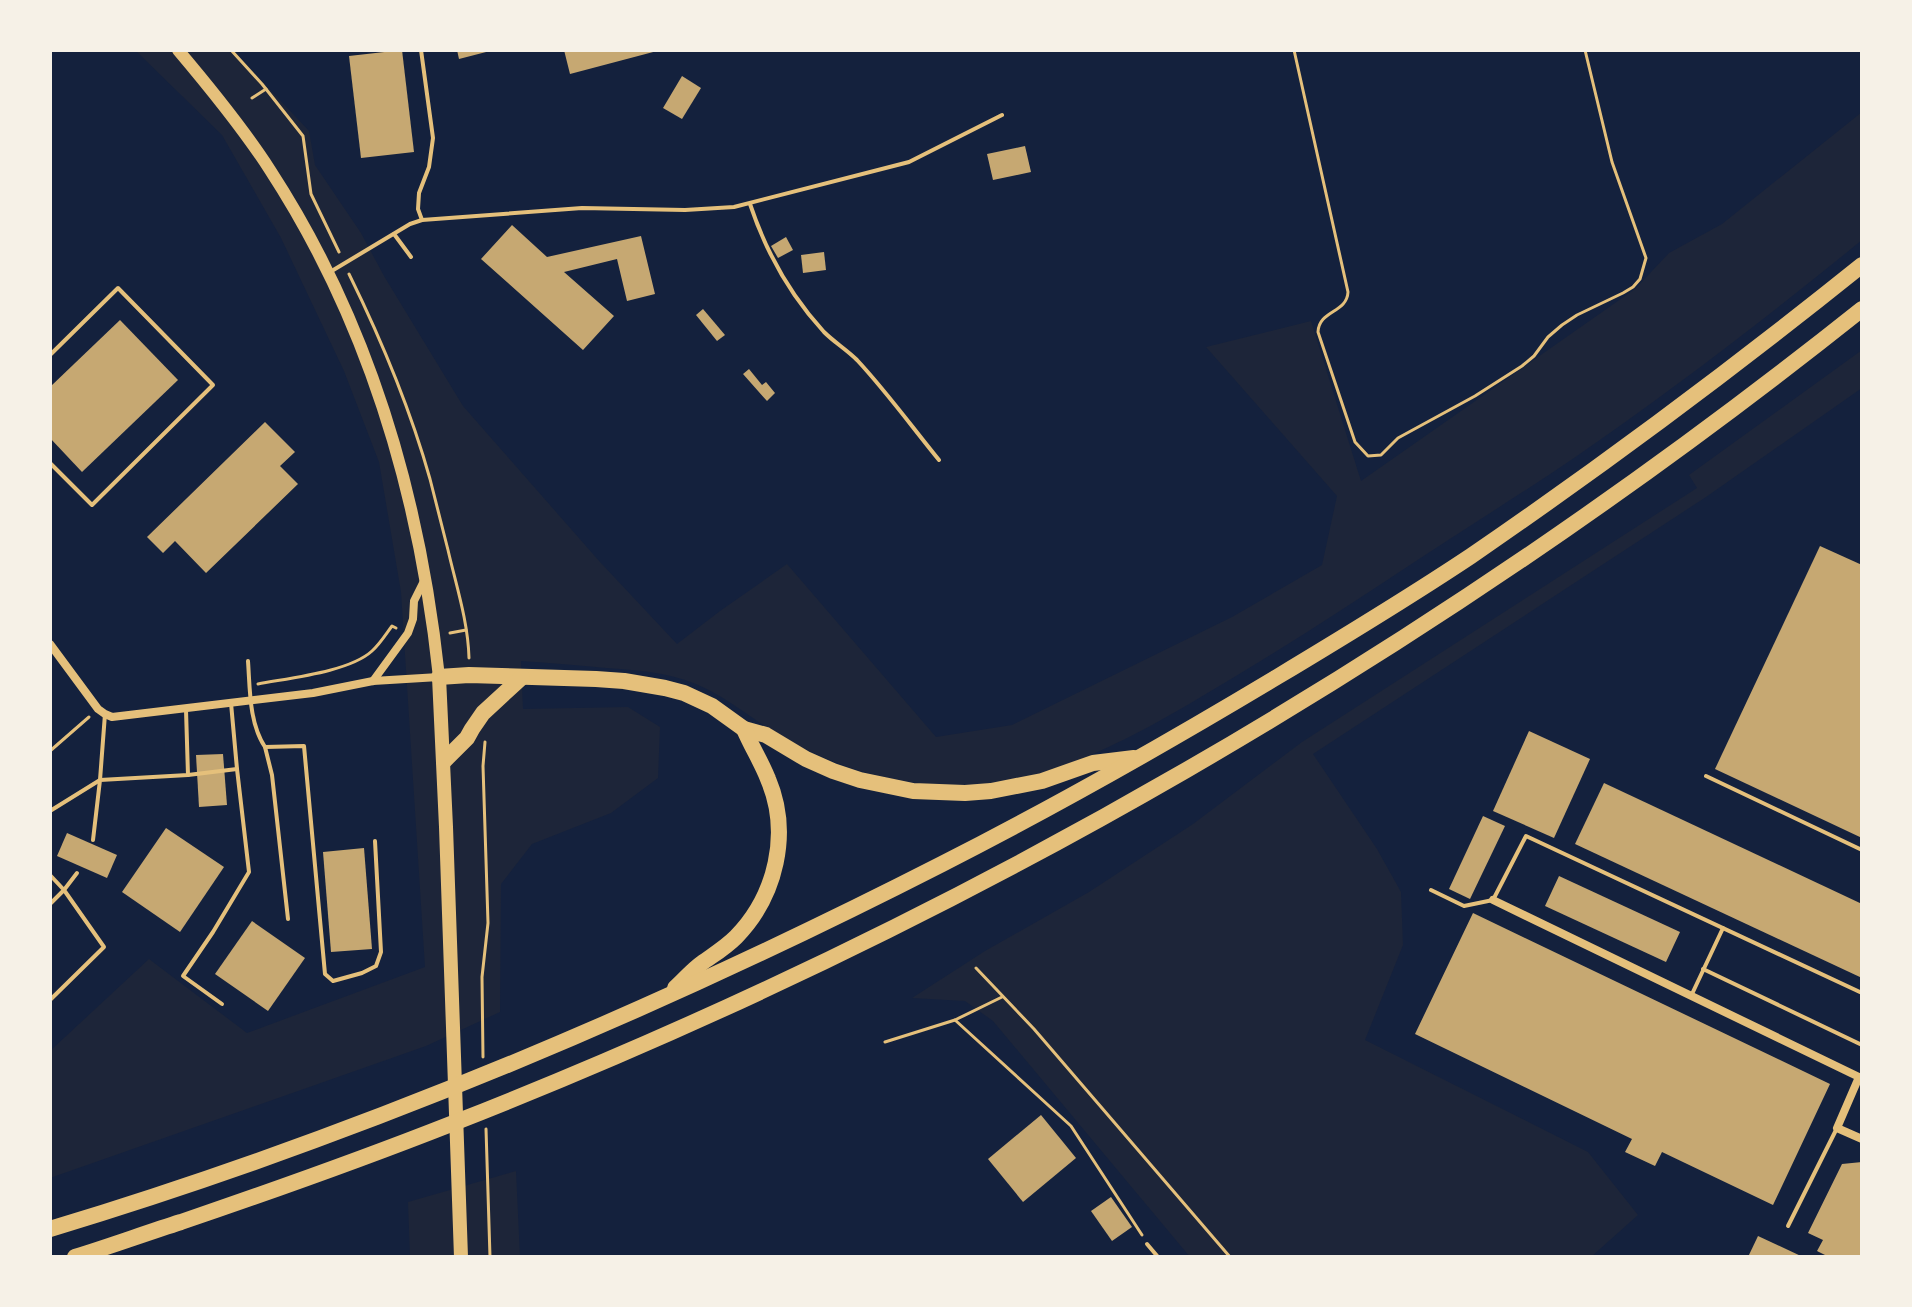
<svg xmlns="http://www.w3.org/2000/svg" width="1912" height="1307" font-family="Karla,sans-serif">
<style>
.green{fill:#1d2539}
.building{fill:#c6a872}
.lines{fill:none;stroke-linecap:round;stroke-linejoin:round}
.path{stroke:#e5c07b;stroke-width:3}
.service{stroke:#e5c07b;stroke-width:4}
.minor{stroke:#e5c07b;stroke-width:8}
.secondary{stroke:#e5c07b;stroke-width:12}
.primary{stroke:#e5c07b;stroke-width:14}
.motorway{stroke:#e5c07b;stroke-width:16}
</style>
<rect width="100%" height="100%" fill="#14213d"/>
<!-- green -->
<g class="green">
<path d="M135,50H233L309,131L315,165L361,233L384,276L463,406L600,562L677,644L720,611L787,564L936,737L1012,725L1232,617L1322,565L1337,496L1206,347L1311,321L1361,481L1635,289L1669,253L1722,224L1862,112V240C1769,316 1673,390 1574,458C1521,494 1466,528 1413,563C1351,604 1290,644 1226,682C1139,734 1046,791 941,785C885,782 830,765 781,736C753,720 727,697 696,684C667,672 636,670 606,668C578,665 550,663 521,661L523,709L628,707L660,727L658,778L611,813L532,844L501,884L500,1012L426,1046L50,1178V1051L149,959L247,1033L425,967L401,592L379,462L344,371L281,238L222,135Z"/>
<path d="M1862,350V388L1706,497L1313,754L1377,849L1401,892L1403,945L1365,1040L1588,1152L1638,1215L1591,1257H1190L993,1021L965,1001L912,998L985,951L1089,892L1193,824L1302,742L1697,488L1689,475Z"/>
<path d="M516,1171L520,1257H410L408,1202Z"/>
</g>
<!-- building -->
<g class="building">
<path d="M402,50L414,152L361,158L349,56Z"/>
<path d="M457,50H489L490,51L459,59Z"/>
<path d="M564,50H657V51L570,74Z"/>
<path d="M682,76L701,88L682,119L663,108Z"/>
<path d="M1025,146L1031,172L993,180L987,154Z"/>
<path d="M512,225L547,257L641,236L655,294L627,301L617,259L564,272L614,316L583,350L481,259Z"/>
<path d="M786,237L793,250L778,258L771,246Z"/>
<path d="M824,252L826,270L803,273L801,255Z"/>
<path d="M703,309L725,335L717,341L696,315Z"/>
<path d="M120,320L178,380L82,472L50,438V387Z"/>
<path d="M749,369L762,385L766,382L775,393L767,401L743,374Z"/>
<path d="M265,422L295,452L280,466L298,484L206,573L175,541L163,553L147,537Z"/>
<path d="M1820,546L1862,565V838L1715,769Z"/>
<path d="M1529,731L1590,759L1554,838L1493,811Z"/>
<path d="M223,754L227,805L199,807L196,755Z"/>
<path d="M1604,783L1862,904V978L1575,844Z"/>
<path d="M1483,816L1505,826L1470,899L1449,889Z"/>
<path d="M166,828L224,867L180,932L122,892Z"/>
<path d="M67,833L117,855L107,878L57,856Z"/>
<path d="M364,848L372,949L331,952L323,852Z"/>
<path d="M1559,876L1680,932L1666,962L1545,906Z"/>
<path d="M1473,913L1830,1084L1773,1205L1662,1152L1655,1166L1625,1152L1632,1139L1415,1034Z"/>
<path d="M252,921L305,958L268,1011L215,974Z"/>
<path d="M1041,1115L1076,1158L1023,1202L988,1159Z"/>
<path d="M1862,1162V1257H1829L1817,1251L1823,1240L1808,1233L1842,1164Z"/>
<path d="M1111,1197L1132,1227L1112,1241L1091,1211Z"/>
<path d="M1758,1236L1803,1257H1748Z"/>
</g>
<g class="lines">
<!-- path -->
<g class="path">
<path d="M231,50L262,84L303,136L311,194L339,252"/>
<path d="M1294,50L1348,292C1347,313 1319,310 1318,332L1355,442L1368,456L1381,455L1398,438L1475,396L1522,366L1534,356L1548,337L1562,325L1577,315L1623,293L1633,287L1640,279L1646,258L1612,162L1585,50"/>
<path d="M252,98L266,89"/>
<path d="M349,274C381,339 410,408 430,479C436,502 442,526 448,550C456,585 468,621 469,658"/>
<path d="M450,633L466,630"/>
<path d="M258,684C289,678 349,672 372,651C380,644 386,634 392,626L396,628"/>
<path d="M50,751L89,717"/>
<path d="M976,968L1034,1029L1230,1257"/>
<path d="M955,1020L1002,997"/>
<path d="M885,1042L955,1020L1071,1126L1142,1235"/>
<path d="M483,1057L482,977L488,923L483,766L485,742"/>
<path d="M486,1129L490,1257"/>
</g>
<!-- service -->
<g class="service">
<path d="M421,50L433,138L429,167L419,193L418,209L422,220"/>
<path d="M750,204C766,252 790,295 824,332C834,342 847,350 857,360C886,391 912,427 939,460"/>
<path d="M394,234L411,257"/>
<path d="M330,272L410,224L422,220L582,208L685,210L734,207L909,162L1002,115"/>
<path d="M50,355L118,288L213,385L92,505L50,463"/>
<path d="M248,661C250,689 249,723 265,747L304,746L325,974L333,981L362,973L376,966L381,952L375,841"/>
<path d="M186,710L188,775"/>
<path d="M265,747L272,775L288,919"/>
<path d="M1706,776L1862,850"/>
<path d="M50,811L100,780L105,714"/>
<path d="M93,840L100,780L188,775L237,769L231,703"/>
<path d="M50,875L64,890L50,904"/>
<path d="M1431,890L1464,906L1493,900L1526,836L1862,993"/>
<path d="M1703,969L1862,1045"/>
<path d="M1692,994L1723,928"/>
<path d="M50,1000L104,947L64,890L77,873"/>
<path d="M222,1004L183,976L213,932L249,872L237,769"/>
<path d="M1788,1226L1836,1130"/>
<path d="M1147,1244L1158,1257"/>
</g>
<!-- minor -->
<g class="minor">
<path d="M50,644L98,709L105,714L112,717L313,693L373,681L439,677"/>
<path d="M373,681L408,633L413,619L414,601L424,581"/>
<path d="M1493,900L1859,1077L1837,1128L1862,1139"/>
</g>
<!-- secondary -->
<path class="secondary" d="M178,50C211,89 243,128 270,170C369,322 420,498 439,677"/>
<!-- primary -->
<path class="primary" d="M439,677L446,827L461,1257"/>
<!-- motorway -->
<g class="motorway">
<path d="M439,677L469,675L596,679L624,681L665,688L684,693L712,706L744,729L766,735L806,759L833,771L860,780L913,791L965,793L991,791L1042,781L1093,763L1134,758"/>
<path d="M444,761L467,738L472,729L483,713L522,677"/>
<path d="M675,988C684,980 692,970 702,963C713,955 725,948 736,937C776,896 791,833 768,779C761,761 751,746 744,729"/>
<path d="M50,1229C358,1136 656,1010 942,864C1056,806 1167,743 1277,677C1342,638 1408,598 1471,556C1605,464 1735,367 1862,265"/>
<path d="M75,1257C111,1246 146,1233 181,1222C272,1191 362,1159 451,1124C960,925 1434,650 1862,309"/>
</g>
</g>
<!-- border -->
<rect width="1912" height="1307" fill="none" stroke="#f6f1e7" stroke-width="104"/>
</svg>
